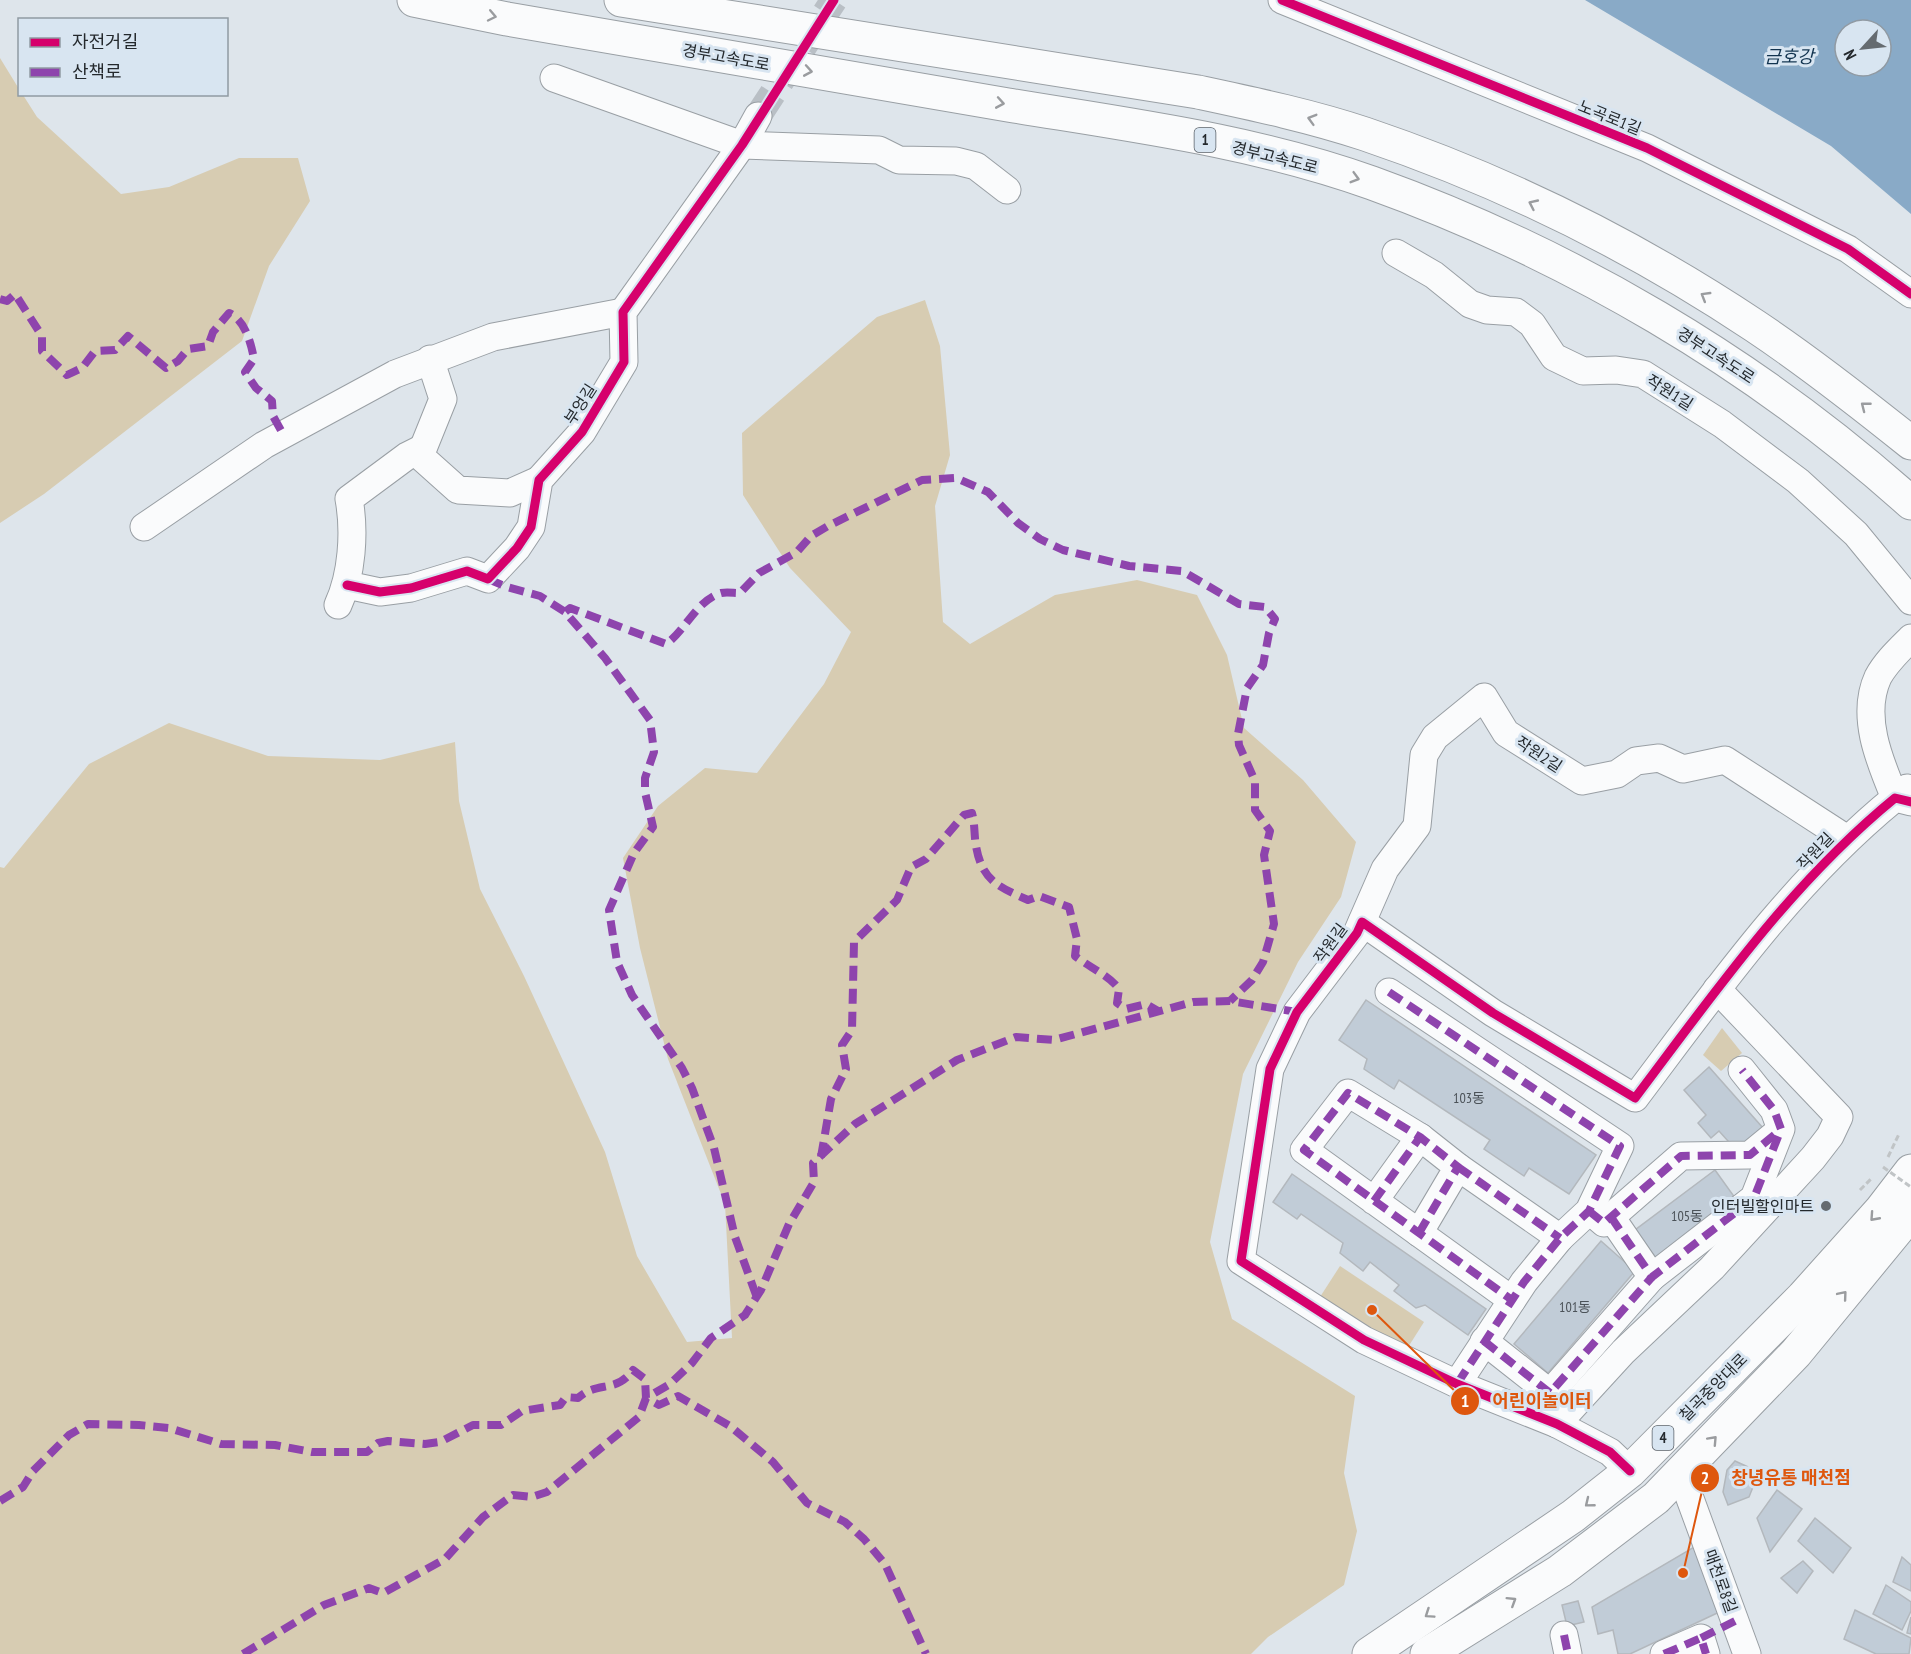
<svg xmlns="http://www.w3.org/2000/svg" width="1911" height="1654" font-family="'PT Sans Narrow','Noto Sans KR',sans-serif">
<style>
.green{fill:#d7ccb2}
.water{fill:#89aac7;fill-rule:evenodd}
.building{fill:#c1ccd7;stroke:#b3b8bd;stroke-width:1.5}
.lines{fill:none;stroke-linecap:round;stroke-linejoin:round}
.minor-tunnel{stroke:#b9bfc5;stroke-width:27;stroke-dasharray:27 14;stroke-linecap:butt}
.minor-casing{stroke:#999fa4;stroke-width:29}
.major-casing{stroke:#999fa4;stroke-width:35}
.highway-casing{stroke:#999fa4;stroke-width:35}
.path{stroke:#c0c4c6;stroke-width:3;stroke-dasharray:6 3;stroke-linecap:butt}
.minor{stroke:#fafbfc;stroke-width:27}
.major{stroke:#fafbfc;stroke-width:33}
.highway{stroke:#fafbfc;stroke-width:33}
.path-bridge{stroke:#c0c4c6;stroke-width:3;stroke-dasharray:6 3;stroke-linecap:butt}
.quiet{stroke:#8e44ad;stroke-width:8;stroke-dasharray:15 8;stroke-linecap:butt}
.cycleway-casing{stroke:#d8e5f1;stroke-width:13}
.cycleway{stroke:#d6006c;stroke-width:9}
.oneway{stroke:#9a9c9f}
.poi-dot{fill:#656b70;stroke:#d8e5f1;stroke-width:2}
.labels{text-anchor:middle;stroke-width:6;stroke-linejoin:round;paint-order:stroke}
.number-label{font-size:14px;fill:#4b5258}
.shield{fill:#d8e5f1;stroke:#5a6168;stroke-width:1.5}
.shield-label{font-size:15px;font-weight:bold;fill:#24292d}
.street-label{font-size:16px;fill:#24292d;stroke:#d8e5f1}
.poi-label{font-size:16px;fill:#24292d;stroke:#d8e5f1;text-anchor:end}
.water-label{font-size:18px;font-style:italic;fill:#11334f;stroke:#d8e5f1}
.leader{fill:none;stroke:#de570e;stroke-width:2}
.callout-dot{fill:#de570e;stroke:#d8e5f1;stroke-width:2}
.mark-label{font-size:18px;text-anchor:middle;font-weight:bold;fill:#fff}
.callout-label{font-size:18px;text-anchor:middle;font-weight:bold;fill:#de570e;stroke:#d8e5f1;stroke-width:6;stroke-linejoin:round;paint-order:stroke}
</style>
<rect width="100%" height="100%" fill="#dee5eb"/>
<!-- green -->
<g class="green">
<path d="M0,58L19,89L20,94L23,95L37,117L121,194L169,187L239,158H298L310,201L269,266L242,341L44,494L0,523Z"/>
<path d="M925,300L940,346L950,455L935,506L943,622L970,644L1055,595L1137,580L1197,595L1227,655L1244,728L1303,780L1356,842L1341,897L1298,962L1243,1074L1210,1242L1232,1319L1355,1396L1344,1473L1357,1531L1344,1585L1268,1637L1251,1654H0V867L4,868L89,764L169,723L268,756L380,760L455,742L459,801L480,889L524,976L605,1152L637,1256L687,1342L732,1338L725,1204L668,1059L640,948L623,858L658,806L705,768L757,773L824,684L851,632L790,568L743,495L742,433L877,317Z"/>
<path d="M1722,1028L1742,1053L1721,1071L1703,1055Z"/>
<path d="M1340,1266L1424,1322L1405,1352L1320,1297Z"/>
</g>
<!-- water -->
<path class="water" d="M1585,0H1911V214L1831,146ZM1845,30H1881V66H1845Z"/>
<!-- building -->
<g class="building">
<path d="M1366,1000L1596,1155L1569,1194L1529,1168L1524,1176L1484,1149L1490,1140L1399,1080L1394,1089L1364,1069L1367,1059L1339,1040Z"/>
<path d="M1709,1067L1763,1128L1737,1151L1719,1131L1711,1138L1698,1123L1706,1115L1684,1090Z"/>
<path d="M1715,1170L1738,1202L1659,1262L1635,1230Z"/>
<path d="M1292,1174L1486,1309L1468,1335L1425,1305L1416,1308L1394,1291L1399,1285L1370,1262L1363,1271L1340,1253L1343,1243L1301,1214L1297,1219L1273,1202Z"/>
<path d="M1601,1241L1635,1271L1548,1373L1514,1344Z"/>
<path d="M1735,1461L1759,1472L1749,1497L1728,1505L1723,1492L1727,1470Z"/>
<path d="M1777,1490L1802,1509L1770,1552L1757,1518Z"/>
<path d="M1815,1518L1851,1548L1833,1573L1798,1541Z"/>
<path d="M1706,1540L1730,1607L1630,1654H1618L1613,1630L1598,1634L1592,1607Z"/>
<path d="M1902,1557L1911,1565V1591L1893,1582Z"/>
<path d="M1803,1561L1813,1571L1797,1593L1781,1578Z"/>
<path d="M1886,1585L1911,1602V1611L1902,1630L1873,1614Z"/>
<path d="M1578,1601L1584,1622L1567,1626L1562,1605Z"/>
<path d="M1855,1610L1911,1638L1909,1654H1876L1844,1639Z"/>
<path d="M1911,1617V1634L1907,1633Z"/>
</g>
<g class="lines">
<!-- minor-tunnel -->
<path class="minor-tunnel" d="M758,116L834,0"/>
<!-- minor casing -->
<g class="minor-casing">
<g id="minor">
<path d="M1282,0L1647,148L1848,249L1911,294"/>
<path d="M554,78L742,145L879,150L899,160L956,161L976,166L1007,190"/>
<path d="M1396,253L1434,275L1470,304L1487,310L1516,312L1532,324L1554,357L1583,371L1616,370L1643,374L1722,424L1798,481L1856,534L1911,601"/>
<path d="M430,359L443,399L420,456L458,490L510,493L539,480"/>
<path d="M144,527L264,445L395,374L493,337L623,312"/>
<path d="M347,585L380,592L411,588L467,571L488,579L517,548L531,527L539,480L582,432L624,362L623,312L742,145L758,116"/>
<path d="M338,605C352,575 355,532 349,499L407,456L423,448"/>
<path d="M1907,788L1895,798C1880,762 1860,716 1878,677C1886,662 1899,650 1911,638"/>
<path d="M1362,922L1493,1013L1635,1098C1715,992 1791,883 1895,798L1911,802"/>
<path d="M1389,992L1620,1146L1589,1211L1560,1238L1524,1282L1457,1384"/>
<path d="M1458,1167L1560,1238"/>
<path d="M1374,1201L1420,1137L1348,1093L1304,1150L1512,1300"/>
<path d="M1597,1217L1604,1223L1681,1156L1750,1155L1778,1132"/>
<path d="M1611,1217L1652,1277L1754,1198L1781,1129L1774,1110L1742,1070"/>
<path d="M1419,1233L1458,1167L1420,1137"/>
<path d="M1484,1341L1550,1393L1652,1277"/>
<path d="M1557,1424L1623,1352L1712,1268L1813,1158L1830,1136L1839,1117L1717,989"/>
<path d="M1630,1471L1610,1452L1557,1424L1457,1384L1364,1340L1241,1261L1270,1069L1297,1012L1357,933L1385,869L1417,826L1424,755L1435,737L1484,697L1506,733L1582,781L1617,774L1636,761L1659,758L1683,769L1725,760L1847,839"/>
<path d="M1681,1474L1747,1654"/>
<path d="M1564,1635L1568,1654"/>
<path d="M1664,1654L1701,1638L1706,1654"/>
</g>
</g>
<!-- major casing -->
<g class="major-casing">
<g id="major">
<path d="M1369,1654L1573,1516L1630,1471L1803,1297L1881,1210L1911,1171"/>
<path d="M1427,1654L1560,1571L1656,1498L1796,1353L1911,1213"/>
</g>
</g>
<!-- highway casing -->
<g class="highway-casing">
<g id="highway">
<path d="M414,0L507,19C674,48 841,76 1008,105C1130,125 1255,141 1372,183C1569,254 1755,363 1911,503"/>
<path d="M621,0L1198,92C1254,104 1311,116 1365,134C1501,180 1635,246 1755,326C1809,362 1860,402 1911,443"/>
</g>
</g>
<!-- path -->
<g class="path">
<path d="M1888,1157L1899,1134"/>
<path d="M1860,1190L1871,1179"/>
</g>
<!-- minor -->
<use href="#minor" class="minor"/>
<!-- major -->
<use href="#major" class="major"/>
<!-- highway -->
<use href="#highway" class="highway"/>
<!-- path-bridge -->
<path class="path-bridge" d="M1883,1167L1911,1187"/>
<!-- quiet -->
<g class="quiet">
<path d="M0,299L7,301L15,294L42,336V351L67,375L82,368L95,351L115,350L128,336L166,368L178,361L188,349L208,346L213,332L229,313C245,320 251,343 254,359L245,372L256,388L272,401L273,416L283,434"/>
<path d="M488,579L507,587L540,596L565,612"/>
<path d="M1389,992L1620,1146L1589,1211L1560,1238L1524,1282L1457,1384"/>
<path d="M821,1157L831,1099L846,1069L842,1045L852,1030L854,942L897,900L911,867L926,859L964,815L972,813C975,824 974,835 976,846C982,881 999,887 1028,900L1039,896L1069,907L1077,939L1075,956C1089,967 1110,976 1119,989L1117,1003L1126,1009L1146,1004L1158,1011"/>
<path d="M1458,1167L1560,1238"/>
<path d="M1374,1201L1420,1137L1348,1093L1304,1150L1512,1300"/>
<path d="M1589,1211L1604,1223L1681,1156L1750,1155L1779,1131"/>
<path d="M1611,1217L1652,1277L1754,1198L1781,1129L1774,1110L1742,1070"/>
<path d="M1419,1233L1458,1167L1420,1137"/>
<path d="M756,1295L735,1237L714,1148L692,1088L682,1068L632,995L617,962L609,910L634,853L653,827L645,792V778L654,752L650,720L605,658L565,612L570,608L666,644C685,631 697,600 721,593C726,592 734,593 740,593L759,573L797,552L811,536L828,526L922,480L956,478L988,492L1018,523L1040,539L1063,550L1129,566L1182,571L1239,604L1265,607L1275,619L1269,633L1263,665L1247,688L1238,734L1239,745L1255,781V810L1270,831L1264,855L1274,924L1263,962L1252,980L1230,1001"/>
<path d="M1484,1341L1550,1393L1652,1277"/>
<path d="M0,1501L23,1487L33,1471L69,1435L88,1424L139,1425L169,1428L221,1444L275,1445L312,1452H367L378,1443L388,1441L425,1444L440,1442L473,1425H501L522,1411L560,1405L566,1397L578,1398C598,1380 616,1394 633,1370L645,1379L646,1398L659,1405L678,1396L730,1426L773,1462L807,1503L845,1522L864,1539L885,1564L926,1654"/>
<path d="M1564,1635L1568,1654"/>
<path d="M1701,1638L1735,1621"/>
<path d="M243,1654L324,1605L369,1588L383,1593L445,1559L483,1517L513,1495L532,1497L547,1492L639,1417L646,1398L670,1384L692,1363L711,1338L745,1315L761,1290L789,1224L814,1182L813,1163L855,1124L957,1060L1016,1037L1054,1040L1193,1002L1230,1001L1297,1012"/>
<path d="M1664,1654L1701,1638L1706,1654"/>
</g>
<!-- cycleway casing -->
<g class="cycleway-casing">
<g id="cycleway">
<path d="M1282,0L1647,148L1848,249L1911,294"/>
<path d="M347,585L380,592L411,588L467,571L488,579L517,548L531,527L539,480L582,432L624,362L623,312L742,145L834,0"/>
<path d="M1630,1471L1610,1452L1557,1424L1457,1384L1364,1340L1241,1261L1270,1069L1297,1012L1357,933L1362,922L1493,1013L1635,1098C1715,992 1791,883 1895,798L1911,802"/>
</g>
</g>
<!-- cycleway -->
<use href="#cycleway" class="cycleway"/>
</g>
<!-- one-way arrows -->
<defs><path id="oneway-chevron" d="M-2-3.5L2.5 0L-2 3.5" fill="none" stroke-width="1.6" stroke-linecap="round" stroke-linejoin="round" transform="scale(1.5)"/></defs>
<g class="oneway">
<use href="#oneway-chevron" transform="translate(492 16) rotate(12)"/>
<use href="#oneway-chevron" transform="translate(808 71) rotate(10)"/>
<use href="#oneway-chevron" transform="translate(1000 103) rotate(10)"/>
<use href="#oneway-chevron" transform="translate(1312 119) rotate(-164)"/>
<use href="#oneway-chevron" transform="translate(1355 178) rotate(16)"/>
<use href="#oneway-chevron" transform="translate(1533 204) rotate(-155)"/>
<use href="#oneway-chevron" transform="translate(1705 296) rotate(-149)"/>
<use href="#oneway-chevron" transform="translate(1865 406) rotate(-142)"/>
<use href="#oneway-chevron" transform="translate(1874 1217) rotate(132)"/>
<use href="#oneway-chevron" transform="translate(1843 1295) rotate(-50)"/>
<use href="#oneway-chevron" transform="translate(1713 1440) rotate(-47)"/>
<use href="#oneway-chevron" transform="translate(1589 1503) rotate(141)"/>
<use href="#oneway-chevron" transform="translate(1512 1601) rotate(-32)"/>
<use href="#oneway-chevron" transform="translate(1429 1614) rotate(146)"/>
</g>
<!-- markers -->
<circle class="poi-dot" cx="1826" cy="1206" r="6"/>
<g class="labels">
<!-- number labels -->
<g class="number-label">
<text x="1469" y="1103">103동</text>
<text x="1687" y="1221">105동</text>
<text x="1575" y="1312">101동</text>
</g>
<!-- shield labels -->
<g class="shield">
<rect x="1194.5" y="128" width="21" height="24" rx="4.5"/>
<rect x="1652.5" y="1426" width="21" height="24" rx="4.5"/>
</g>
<g class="shield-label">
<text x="1205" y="145">1</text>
<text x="1663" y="1443">4</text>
</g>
<!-- street labels -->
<g class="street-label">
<text transform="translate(726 57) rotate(10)" y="6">경부고속도로</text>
<text transform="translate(1610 117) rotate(22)" y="6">노곡로1길</text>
<text transform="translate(1275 157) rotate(14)" y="6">경부고속도로</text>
<text transform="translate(1716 355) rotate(33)" y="6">경부고속도로</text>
<text transform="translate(1670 392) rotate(32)" y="6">작원1길</text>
<text transform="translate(580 404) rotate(-57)" y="6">부엉길</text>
<text transform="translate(1539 754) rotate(33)" y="6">작원2길</text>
<text transform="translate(1815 851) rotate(-46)" y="6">작원길</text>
<text transform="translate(1330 943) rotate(-54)" y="6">작원길</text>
<text transform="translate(1713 1387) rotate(-45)" y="6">칠곡중앙대로</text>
<text transform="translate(1721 1581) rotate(70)" y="6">매천로8길</text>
</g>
<!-- poi labels -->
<g class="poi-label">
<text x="1814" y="1212">인터빌할인마트</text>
</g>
<!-- water labels -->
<g class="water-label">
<text x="1789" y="63">금호강</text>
</g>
</g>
<!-- callouts -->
<path class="leader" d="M1372 1310L1465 1401M1683 1573L1705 1478"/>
<g class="callout-dot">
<circle cx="1372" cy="1310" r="6"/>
<circle cx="1683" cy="1573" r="6"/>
<circle cx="1465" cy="1401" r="15"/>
<circle cx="1705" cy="1478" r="15"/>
</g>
<g class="mark-label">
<text x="1465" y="1407">1</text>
<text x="1705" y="1484">2</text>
</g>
<g class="callout-label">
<text x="1542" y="1407">어린이놀이터</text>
<text x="1791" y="1484">창녕유통 매천점</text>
</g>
<!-- legend -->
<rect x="18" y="18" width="210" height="78" fill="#d8e5f1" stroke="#909aa3" stroke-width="1.5"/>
<rect x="30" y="38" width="30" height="9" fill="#d6006c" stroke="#909aa3" stroke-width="1.5"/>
<text x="72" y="48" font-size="18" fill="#24292d">자전거길</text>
<rect x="30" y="68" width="30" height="9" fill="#8e44ad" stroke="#909aa3" stroke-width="1.5"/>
<text x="72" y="78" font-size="18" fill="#24292d">산책로</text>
<!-- north arrow -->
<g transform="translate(1863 48) rotate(243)"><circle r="28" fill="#d8e5f1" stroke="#909aa3" stroke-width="1.5"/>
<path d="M0-4.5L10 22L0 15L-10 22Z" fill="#656b70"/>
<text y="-9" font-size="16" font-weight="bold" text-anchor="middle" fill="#24292d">N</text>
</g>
</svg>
